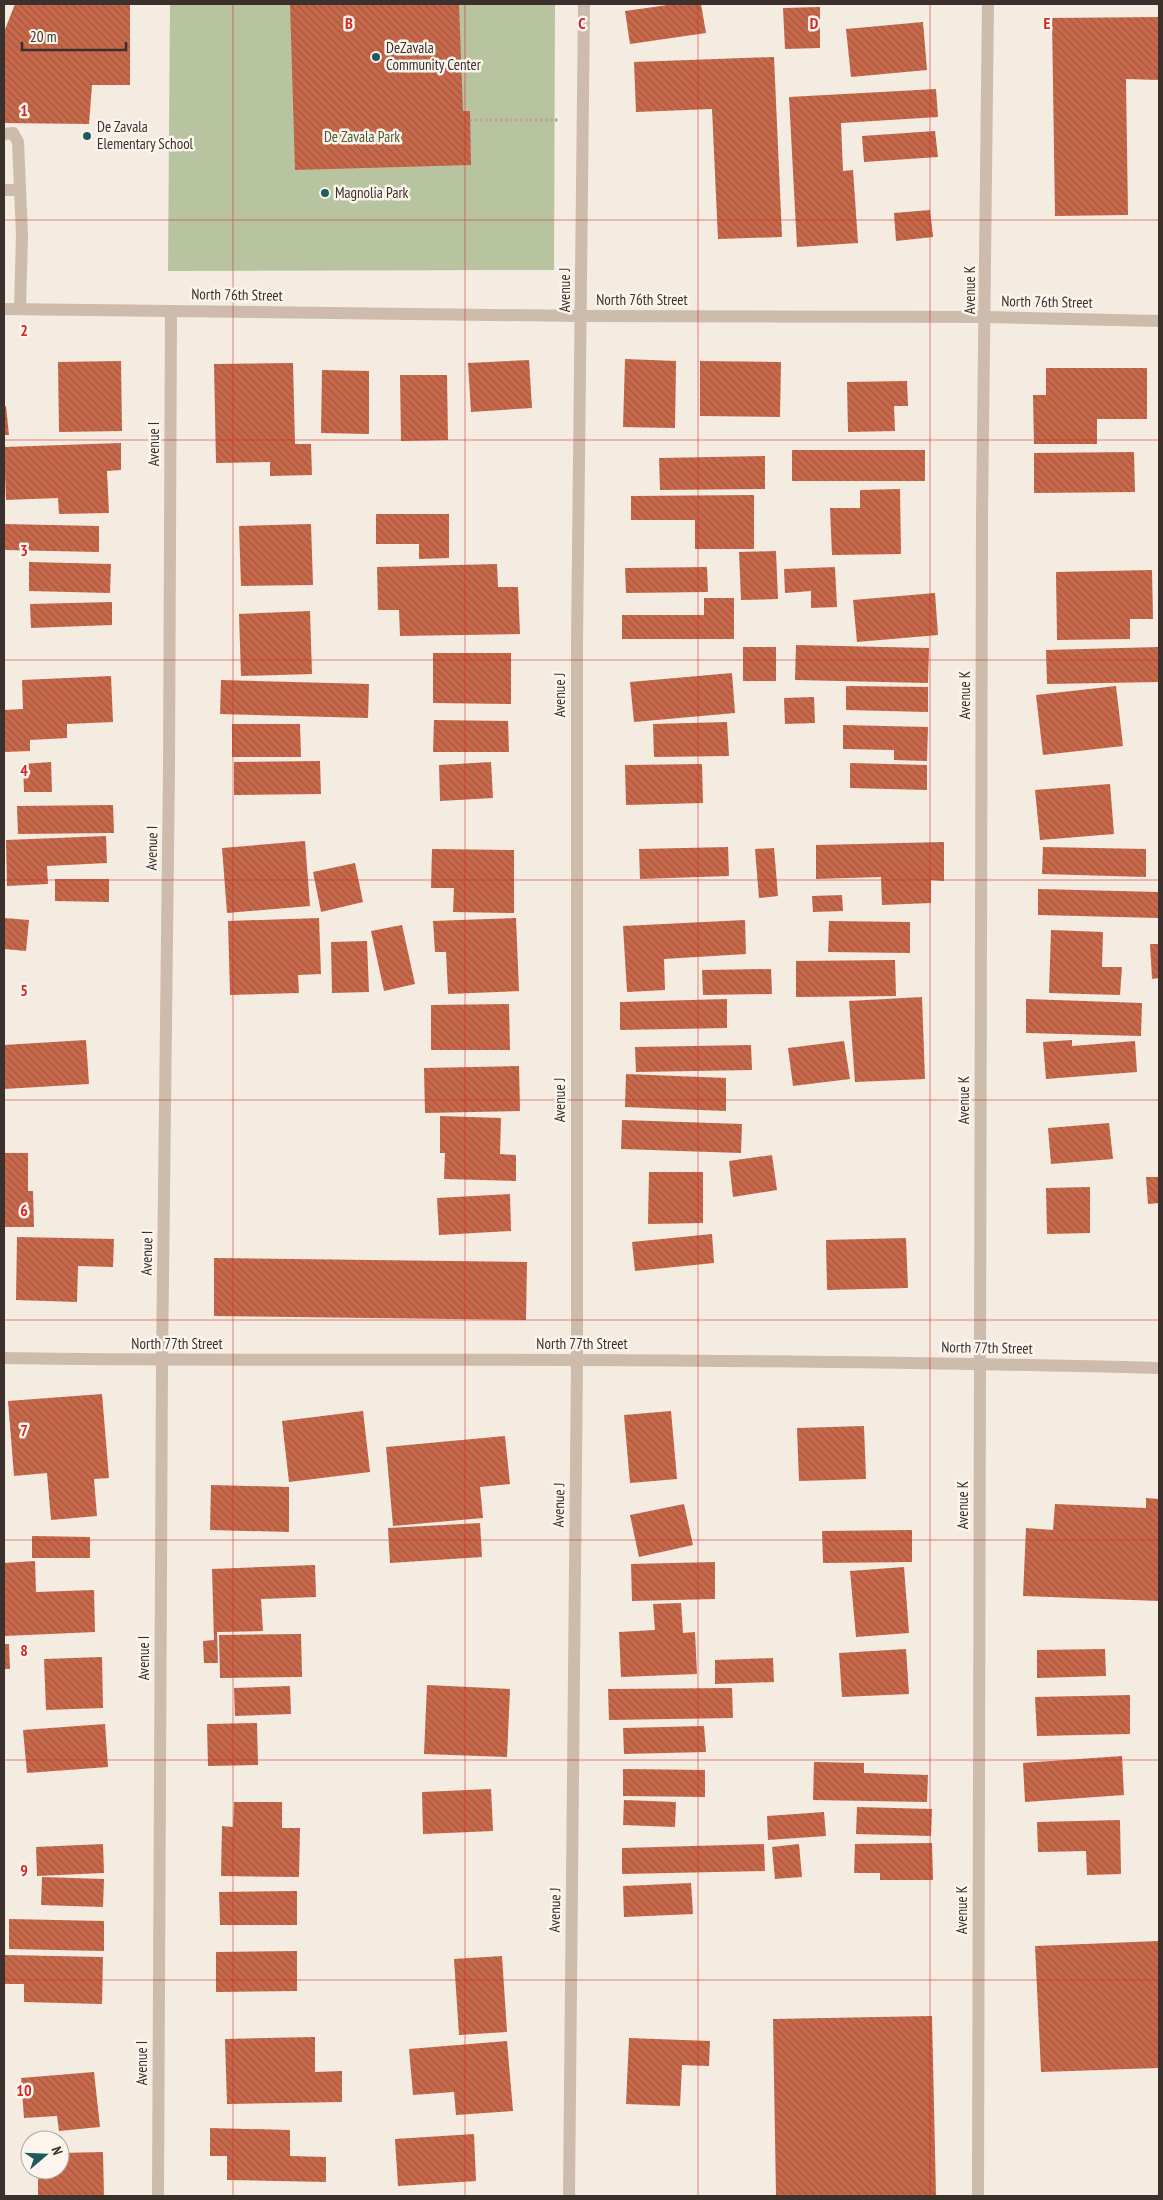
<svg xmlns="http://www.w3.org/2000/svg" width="1163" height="2200" font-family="'PT Sans Narrow',sans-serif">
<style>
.green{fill:#b8c4a0}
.building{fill:url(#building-back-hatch)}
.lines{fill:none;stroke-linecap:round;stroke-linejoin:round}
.path{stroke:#b9a596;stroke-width:3;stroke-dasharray:2.5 2.5;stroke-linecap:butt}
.minor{stroke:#cdbbac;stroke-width:12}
.grid{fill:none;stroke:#d62828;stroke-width:1;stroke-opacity:0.55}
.poi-dot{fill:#1f5a5e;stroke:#fbf5ee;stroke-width:2}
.labels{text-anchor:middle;stroke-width:5;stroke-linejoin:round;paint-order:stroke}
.poi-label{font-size:15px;fill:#3b302b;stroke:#fbf5ee;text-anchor:start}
.park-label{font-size:15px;fill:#4a5a2e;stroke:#fbf5ee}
.street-label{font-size:15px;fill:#3b302b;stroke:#fbf5ee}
.grid-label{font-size:16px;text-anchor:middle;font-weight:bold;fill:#d62828;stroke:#fbf5ee;stroke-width:5;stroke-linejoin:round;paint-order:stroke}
</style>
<defs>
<pattern id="building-back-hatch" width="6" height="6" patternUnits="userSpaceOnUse" patternTransform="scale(1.25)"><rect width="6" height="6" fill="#c8694b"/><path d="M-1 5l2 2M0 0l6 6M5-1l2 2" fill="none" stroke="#a4573f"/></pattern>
</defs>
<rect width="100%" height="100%" fill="#f4ebe1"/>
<!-- green -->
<path class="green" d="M170,4H555L554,270L168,271Z"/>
<!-- building -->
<g class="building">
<path d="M15,4H130V85H92L89,124L4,123V32Z"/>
<path d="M290,4H459L463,111H470L471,165L295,170Z"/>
<path d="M675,4H701L706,33L630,44L625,11Z"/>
<path d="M820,7V48L785,49L783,8Z"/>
<path d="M1159,17V80L1126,79L1128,215L1055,216L1052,18Z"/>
<path d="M923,22L927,70L851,77L846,29Z"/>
<path d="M774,57L782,237L718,239L712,109L636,112L634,62Z"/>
<path d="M936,89L938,117L841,123L843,171L853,170L858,243L797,247L789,97Z"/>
<path d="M935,131L938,157L864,162L862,136Z"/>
<path d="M930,210L933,237L896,241L894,213Z"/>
<path d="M625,359L676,361L675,428L623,427Z"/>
<path d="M529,360L532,408L471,412L468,363Z"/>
<path d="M121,361L122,431L59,432L58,362Z"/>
<path d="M700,361L781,362L780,417L700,416Z"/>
<path d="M293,363L295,444H311L312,475L270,476V462L216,463L214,364Z"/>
<path d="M1046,368H1147V419H1097V444H1034L1033,395H1046Z"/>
<path d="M322,370L369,371V434L321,433Z"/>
<path d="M400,375H447L448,440L401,441Z"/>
<path d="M907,381L908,406H894L895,431L848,432L847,382Z"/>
<path d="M4,406H6L9,435H4Z"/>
<path d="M121,443V470L107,471L109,513L59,514L58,498L6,500L4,447Z"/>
<rect x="792" y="450" width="133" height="31"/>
<path d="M1134,452L1135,492L1034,493V453Z"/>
<path d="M765,456V489L660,490L659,458Z"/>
<path d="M900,489L901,554L832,555L830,508H860V490Z"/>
<path d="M754,495V549H695V520H631V496Z"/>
<path d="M376,514H449V558L419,559V544H376Z"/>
<path d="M4,524L99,526V552L4,550Z"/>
<path d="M311,524L313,585L241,586L239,526Z"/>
<path d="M776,551L778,599L741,600L739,552Z"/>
<path d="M29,562L111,564L110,593L29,591Z"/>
<path d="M497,564L498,587H518L520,634L400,636L399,610H378L377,567Z"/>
<path d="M707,567L708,592L626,593L625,568Z"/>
<path d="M835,567L837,607L811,608V591L785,593L784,569Z"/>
<path d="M1152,570L1153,619H1130V639L1057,640L1056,572Z"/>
<path d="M935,593L938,635L857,642L853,600Z"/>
<path d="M704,598H734V639H622V615H704Z"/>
<path d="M112,602V625L31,628L30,604Z"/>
<path d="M310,611L312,674L241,676L239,614Z"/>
<path d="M796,645L929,648L928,683L795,680Z"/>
<rect x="743" y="647" width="33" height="34"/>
<path d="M1159,647V682L1047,684L1046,650Z"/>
<path d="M433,653H511V704L433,703Z"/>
<path d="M732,673L735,713L634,722L630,682Z"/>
<path d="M111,676L113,722L67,724V738L30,740V751L4,752V710L23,709L22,680Z"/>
<path d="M221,680L369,684L368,718L220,714Z"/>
<path d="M846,686L928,687V712L846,710Z"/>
<path d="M1116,686L1123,746L1043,755L1036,695Z"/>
<path d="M814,697L815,723L785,724L784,698Z"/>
<path d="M434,720L508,721L509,752H433Z"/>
<path d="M727,722L729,756L654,757L653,724Z"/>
<path d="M232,724H300L301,757H232Z"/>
<path d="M843,725L928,727L927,761L894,760V750L843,749Z"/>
<path d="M320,761L321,794L234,795V762Z"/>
<path d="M51,762L52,792H24L23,764Z"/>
<path d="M491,762L493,798L440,801L439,765Z"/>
<path d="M850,763L927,765V790L850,788Z"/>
<path d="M702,764L703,803L626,805L625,765Z"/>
<path d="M1110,784L1114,834L1040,840L1035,790Z"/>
<path d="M113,805L114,833L18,834L17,806Z"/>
<path d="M106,836L107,863L47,866L48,884L7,886L6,840Z"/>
<path d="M305,841L310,906L227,913L222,848Z"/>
<path d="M944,842V881L931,880V903L882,905L881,877L816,879V845Z"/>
<path d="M728,847L729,876L640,879L639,849Z"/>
<path d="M1043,847L1146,849V877L1042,874Z"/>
<path d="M774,848L778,896L759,898L755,849Z"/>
<path d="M432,849L514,850V913L453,912L454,888H431Z"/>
<path d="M355,863L363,902L321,912L313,872Z"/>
<path d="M55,879H109V902L55,901Z"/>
<path d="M1038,889L1159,892V918L1038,915Z"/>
<path d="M842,895L843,911L813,912L812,896Z"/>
<path d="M4,918L29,920L26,951L4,949Z"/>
<path d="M319,918L321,974L298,975L299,993L230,995L228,921Z"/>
<path d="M516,918L519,991L448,994L446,952H435L433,921Z"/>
<path d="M745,920L746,954L664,959L665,990L627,992L623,926Z"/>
<path d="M829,921L910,922V953L828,952Z"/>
<path d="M402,925L415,984L384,991L371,931Z"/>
<path d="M1051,930L1103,932L1102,967H1122L1120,995L1049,993Z"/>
<path d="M367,941L369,992L332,993L331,942Z"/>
<path d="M1150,944H1159V978L1152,979Z"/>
<path d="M895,960L896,996L796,997V961Z"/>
<path d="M771,969L772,994L703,995L702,970Z"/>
<path d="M922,997L925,1079L855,1082L849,1001Z"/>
<path d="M727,999V1028L620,1030V1002Z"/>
<path d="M1026,999L1142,1003L1141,1036L1026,1033Z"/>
<path d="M509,1004L510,1050H431V1005Z"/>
<path d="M86,1040L89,1084L4,1089V1045Z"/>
<path d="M1072,1040V1046L1135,1041L1137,1072L1046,1079L1043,1042Z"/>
<path d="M844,1041L850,1079L793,1086L788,1048Z"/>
<path d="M751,1045L752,1070L636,1072L635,1047Z"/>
<path d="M519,1066L520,1111L425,1113L424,1068Z"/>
<path d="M626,1074L726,1078V1111L625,1107Z"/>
<path d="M440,1116L501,1118L500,1154L516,1155V1181L444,1179L445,1153H440Z"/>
<path d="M622,1120L742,1124L741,1153L621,1149Z"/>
<path d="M1109,1123L1113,1159L1051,1164L1048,1128Z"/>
<path d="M4,1153H28V1191H33L34,1227H4Z"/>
<path d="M772,1155L777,1190L733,1197L729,1161Z"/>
<path d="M649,1172H703V1223L648,1224Z"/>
<path d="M1146,1177H1159V1203L1148,1204Z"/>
<path d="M1090,1187V1233L1047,1234L1046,1188Z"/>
<path d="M510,1194L511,1231L439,1235L437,1198Z"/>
<path d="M712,1234L714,1263L635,1271L632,1242Z"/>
<path d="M17,1237L114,1239L113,1267L78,1266L77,1302L16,1300Z"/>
<path d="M906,1238L908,1288L827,1290L826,1240Z"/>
<path d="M214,1258L527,1262L526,1320L214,1316Z"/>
<path d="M102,1394L109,1478L94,1479L97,1516L51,1520L47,1473L14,1476L8,1401Z"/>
<path d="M363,1411L370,1472L289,1482L282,1421Z"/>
<path d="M671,1411L677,1479L630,1483L624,1415Z"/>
<path d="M864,1426L866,1479L799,1481L797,1428Z"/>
<path d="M505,1436L510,1484L480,1487L483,1518L393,1526L386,1447Z"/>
<path d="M211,1485L289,1487V1532L210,1530Z"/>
<path d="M1146,1498L1159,1499V1601L1023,1596L1026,1528L1053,1530L1055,1504L1146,1508Z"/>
<path d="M684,1504L693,1545L639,1557L630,1515Z"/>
<path d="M480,1523L482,1557L390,1563L388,1528Z"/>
<path d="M912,1530V1562L823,1563L822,1531Z"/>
<path d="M32,1536L90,1537V1558H32Z"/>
<path d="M35,1561L36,1592L94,1590L95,1632L4,1636V1563Z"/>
<path d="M715,1562V1599L632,1601L631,1564Z"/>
<path d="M315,1565L316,1597L261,1599L263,1631L217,1632L218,1663H204L203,1641L214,1640L212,1569Z"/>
<path d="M904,1567L909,1633L856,1637L850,1571Z"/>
<path d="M681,1603L683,1633L695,1632L697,1674L621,1677L619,1632L655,1630L653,1604Z"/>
<path d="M301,1634L302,1677L220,1678L219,1635Z"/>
<path d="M4,1644H9L10,1669H4Z"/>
<path d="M906,1649L909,1694L842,1697L839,1653Z"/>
<path d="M1105,1649L1106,1676L1037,1678V1650Z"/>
<path d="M102,1657L103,1708L46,1710L44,1659Z"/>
<path d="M773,1658L774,1682L715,1684V1660Z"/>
<path d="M427,1685L510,1689L507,1757L424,1754Z"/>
<path d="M290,1686L291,1714L235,1716L234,1688Z"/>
<path d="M732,1688L733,1718L609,1720L608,1689Z"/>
<path d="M1130,1695V1734L1037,1736L1035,1697Z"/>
<path d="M257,1723L258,1765L208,1766L207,1724Z"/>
<path d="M105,1724L108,1767L27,1773L23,1730Z"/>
<path d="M704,1726L706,1752L624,1754L623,1728Z"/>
<path d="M1122,1756L1124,1795L1025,1802L1023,1763Z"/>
<path d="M814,1762L864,1763V1773L928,1775L927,1802L813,1800Z"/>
<path d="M623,1769L705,1770V1797L623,1796Z"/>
<path d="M491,1789L493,1831L423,1834L422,1792Z"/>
<path d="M624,1800L676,1802L675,1827L623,1825Z"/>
<path d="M234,1802H282V1828H300L299,1877L221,1876L222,1826L233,1827Z"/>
<path d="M857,1807L932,1809L931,1836L856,1834Z"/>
<path d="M824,1812L826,1836L768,1840L767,1816Z"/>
<path d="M1120,1820L1121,1874L1087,1875L1086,1851L1038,1852L1037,1822Z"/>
<path d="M932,1843L933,1880H880V1873H854L855,1844Z"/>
<path d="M103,1844L104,1873L37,1876L36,1847Z"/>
<path d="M764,1844L765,1871L622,1874V1848Z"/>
<path d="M799,1844L802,1877L775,1879L772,1847Z"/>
<path d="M42,1877L104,1879L103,1907L41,1905Z"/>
<path d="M691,1883L693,1914L624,1917L623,1886Z"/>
<path d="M297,1891V1925H220L219,1892Z"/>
<path d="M9,1919L104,1921V1951L9,1949Z"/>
<path d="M1159,1941V2068L1041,2072L1035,1946Z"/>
<path d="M297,1951V1991L216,1992V1952Z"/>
<path d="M4,1955L103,1957L102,2004L24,2002V1984H4Z"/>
<path d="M502,1956L507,2032L459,2035L454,1959Z"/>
<path d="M932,2016L936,2196H776L773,2019Z"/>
<path d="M315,2037V2072L342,2071V2102L227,2104L225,2039Z"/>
<path d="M629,2038L710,2041L709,2066L682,2065L680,2106L626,2104Z"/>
<path d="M507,2041L513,2111L456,2115L454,2092L413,2095L409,2049Z"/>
<path d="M94,2072L100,2127L59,2131L57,2116L24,2118L21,2078Z"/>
<path d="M210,2128L290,2130V2156L326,2157V2182L227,2180V2156H210Z"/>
<path d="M474,2134L476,2181L398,2186L395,2139Z"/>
<path d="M103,2152L104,2196H38V2170H60V2153Z"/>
</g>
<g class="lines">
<!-- path -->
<path class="path" d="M470,120H560"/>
<!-- minor -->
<g class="minor">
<path d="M4,134L13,133L18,142L22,235L20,309"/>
<path d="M4,190H20"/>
<path d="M4,309L581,316L986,317L1159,321"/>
<path d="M4,1358C195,1361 387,1359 579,1360C772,1361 966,1363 1159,1368"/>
<path d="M158,2196L162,1361L169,769L171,311"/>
<path d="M569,2196L577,1360V643L584,4"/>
<path d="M978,2196L982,517L988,4"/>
</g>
</g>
<!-- grid -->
<path class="grid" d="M233,4V2196M465,4V2196M698,4V2196M930,4V2196M4,220H1159M4,440H1159M4,660H1159M4,880H1159M4,1100H1159M4,1320H1159M4,1540H1159M4,1760H1159M4,1980H1159"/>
<!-- markers -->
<g class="poi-dot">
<circle cx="376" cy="57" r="5"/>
<circle cx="87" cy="136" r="5"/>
<circle cx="325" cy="193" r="5"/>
</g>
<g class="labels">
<!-- poi labels -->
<g class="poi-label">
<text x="386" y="53">DeZavala<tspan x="386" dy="17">Community Center</tspan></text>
<text x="97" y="132">De Zavala<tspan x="97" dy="17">Elementary School</tspan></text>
<text x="335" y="198">Magnolia Park</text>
</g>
<!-- park labels -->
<g class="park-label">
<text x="362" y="142">De Zavala Park</text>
</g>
<!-- street labels -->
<g class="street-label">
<text transform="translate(565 290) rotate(-90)" y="5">Avenue J</text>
<text transform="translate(970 290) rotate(-90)" y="5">Avenue K</text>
<text transform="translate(237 295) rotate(1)" y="5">North 76th Street</text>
<text x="642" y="305">North 76th Street</text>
<text transform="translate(1047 302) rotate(1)" y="5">North 76th Street</text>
<text transform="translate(154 444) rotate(-90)" y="5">Avenue I</text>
<text transform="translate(560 695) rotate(-90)" y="5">Avenue J</text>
<text transform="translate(965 695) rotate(-90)" y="5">Avenue K</text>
<text transform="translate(152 848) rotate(-89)" y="5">Avenue I</text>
<text transform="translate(560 1100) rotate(-90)" y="5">Avenue J</text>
<text transform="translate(964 1100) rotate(-90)" y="5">Avenue K</text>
<text transform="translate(147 1253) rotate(-89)" y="5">Avenue I</text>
<text x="177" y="1349">North 77th Street</text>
<text x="582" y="1349">North 77th Street</text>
<text transform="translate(987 1348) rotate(1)" y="5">North 77th Street</text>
<text transform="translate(559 1505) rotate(-89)" y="5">Avenue J</text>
<text transform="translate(963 1505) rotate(-90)" y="5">Avenue K</text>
<text transform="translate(144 1658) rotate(-90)" y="5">Avenue I</text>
<text transform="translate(555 1910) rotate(-89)" y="5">Avenue J</text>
<text transform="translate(962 1910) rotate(-90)" y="5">Avenue K</text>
<text transform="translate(142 2063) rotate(-90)" y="5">Avenue I</text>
</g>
</g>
<g class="grid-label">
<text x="349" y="29">B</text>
<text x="582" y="29">C</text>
<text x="814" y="29">D</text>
<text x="1047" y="29">E</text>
<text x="24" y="116">1</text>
<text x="24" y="336">2</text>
<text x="24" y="556">3</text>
<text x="24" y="776">4</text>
<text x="24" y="996">5</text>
<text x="24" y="1216">6</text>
<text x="24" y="1436">7</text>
<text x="24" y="1656">8</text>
<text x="24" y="1876">9</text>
<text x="24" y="2096">10</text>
</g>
<!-- border -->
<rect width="1163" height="2200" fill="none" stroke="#3b302b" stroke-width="10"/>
<!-- north arrow -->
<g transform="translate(45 2155) rotate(71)"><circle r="24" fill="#fbf5ee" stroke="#aea6a0"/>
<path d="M0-4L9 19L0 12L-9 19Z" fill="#1f5a5e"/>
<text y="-8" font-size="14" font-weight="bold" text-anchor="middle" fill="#3b302b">N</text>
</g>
<!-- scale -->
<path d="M22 42v8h104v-8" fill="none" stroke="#3b302b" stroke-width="2.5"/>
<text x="30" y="42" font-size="15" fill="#3b302b" stroke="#fbf5ee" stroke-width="4" paint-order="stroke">20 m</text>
</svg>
